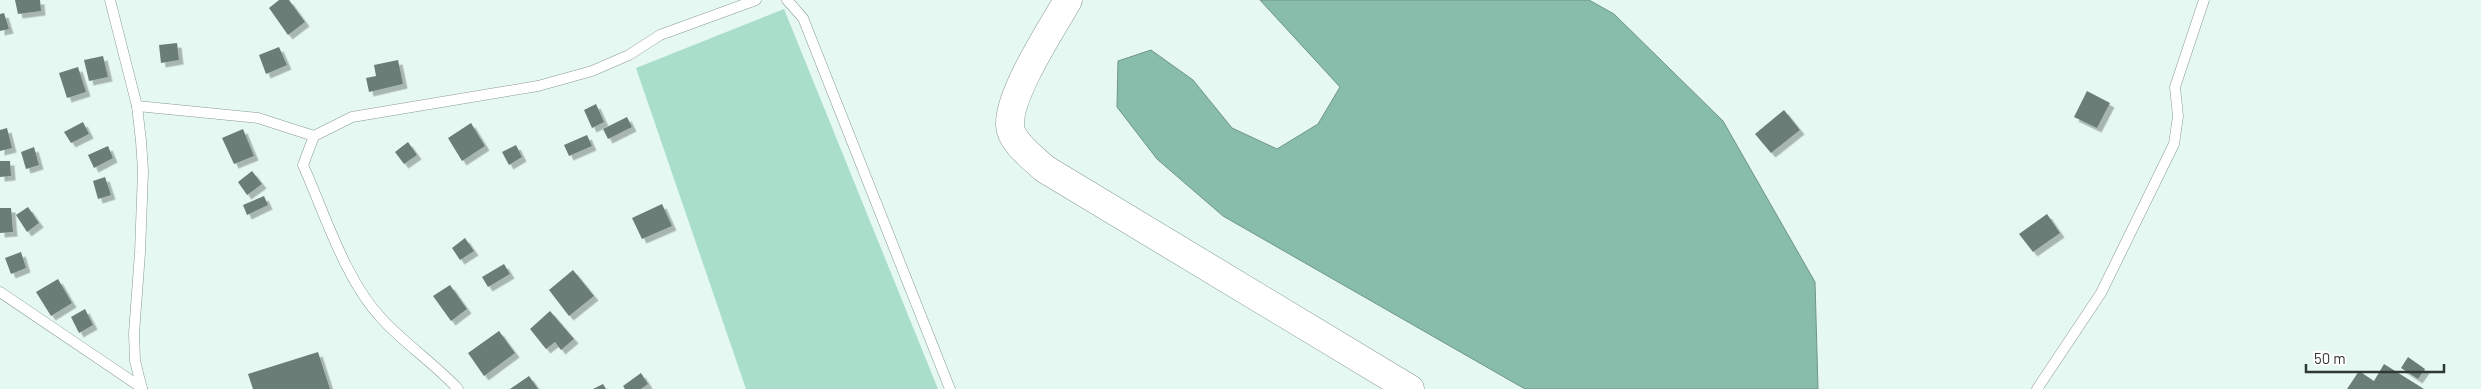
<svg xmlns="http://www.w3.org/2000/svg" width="2481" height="389" font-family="Barlow,sans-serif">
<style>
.green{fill:#a9decb}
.water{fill:#89bdab;stroke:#6e9588}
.building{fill:#6b7d76;filter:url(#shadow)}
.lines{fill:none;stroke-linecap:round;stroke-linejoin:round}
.lane-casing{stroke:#889b93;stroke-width:11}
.secondary-casing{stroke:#889b93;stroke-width:29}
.lane{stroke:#fff;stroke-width:10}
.secondary{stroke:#fff;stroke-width:28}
</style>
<defs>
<filter id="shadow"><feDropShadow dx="4.5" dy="4.5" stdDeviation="0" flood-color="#0004"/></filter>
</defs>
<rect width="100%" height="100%" fill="#e5f8f1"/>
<!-- green -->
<path class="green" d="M784,9L938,389H746L636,68Z"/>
<!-- water -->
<path class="water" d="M1260,0H1589L1614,14L1723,121L1815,282L1818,389H1525L1223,216L1157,159L1117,107L1118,61L1151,50L1193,80L1232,128L1277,149L1318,124L1340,87Z"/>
<!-- building -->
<g class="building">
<path d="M15,0H40L41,11L18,14Z"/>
<path d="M279,0H289L305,22L288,35L269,8Z"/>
<path d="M4,13L9,29L0,31V14Z"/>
<path d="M177,43L179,60L161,63L159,45Z"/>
<path d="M279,47L287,65L266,74L259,55Z"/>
<path d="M103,56L108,77L89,81L84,60Z"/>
<path d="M398,60L403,84L369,92L366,78L376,76L374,65Z"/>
<path d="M78,67L86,92L67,98L59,73Z"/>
<path d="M2087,91L2110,103L2097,128L2074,117Z"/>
<path d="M596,104L604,122L592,128L584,110Z"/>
<path d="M1784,110L1800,130L1771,153L1755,134Z"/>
<path d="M627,117L632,127L608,139L603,129Z"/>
<path d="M83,122L89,134L71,143L64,132Z"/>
<path d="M471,123L485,146L462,161L448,138Z"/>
<path d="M7,128L12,148L0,151V130Z"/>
<path d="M243,129L254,156L234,164L222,138Z"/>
<path d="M587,135L592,146L569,156L564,145Z"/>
<path d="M408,142L417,155L404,164L395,152Z"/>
<path d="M516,145L522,157L509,165L502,152Z"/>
<path d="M108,146L113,158L94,168L88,155Z"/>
<path d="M34,147L39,165L26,169L21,152Z"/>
<path d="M0,161H10L11,176L0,177Z"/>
<path d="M252,171L262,184L247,195L238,182Z"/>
<path d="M105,177L111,195L98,199L93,181Z"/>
<path d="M264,196L268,205L247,215L243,205Z"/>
<path d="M662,204L672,226L642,239L632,218Z"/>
<path d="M28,207L39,223L27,232L16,215Z"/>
<path d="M0,208H11L13,232L0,233Z"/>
<path d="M2047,214L2060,233L2033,252L2019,234Z"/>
<path d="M465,238L474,251L460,260L452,248Z"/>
<path d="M21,252L26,268L11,274L5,258Z"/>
<path d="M504,264L510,274L488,287L482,277Z"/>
<path d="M573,270L594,296L569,316L549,290Z"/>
<path d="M58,279L72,303L51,316L36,292Z"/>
<path d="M450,285L467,309L451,321L433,296Z"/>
<path d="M85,309L93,325L79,333L71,317Z"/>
<path d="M550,311L574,339L561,350L555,342L546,349L530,329Z"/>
<path d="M499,331L515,353L484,376L468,353Z"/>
<path d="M318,352L330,389H253L248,374Z"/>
<path d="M2408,357L2425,369L2418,379L2401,368Z"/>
<path d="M2384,364L2424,389H2347L2359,371L2374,381Z"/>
<path d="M641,373L648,384L641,389H625L623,386Z"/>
<path d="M529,376L538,389H510Z"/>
<path d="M603,384L606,389H593Z"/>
</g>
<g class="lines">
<!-- lane casing -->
<g class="lane-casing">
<g id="lane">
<path d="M110,0L137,106L141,141L143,171L140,253L134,333L135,361L142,389"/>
<path d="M787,0L803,18L950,389"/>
<path d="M137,106L258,118L314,136"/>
<path d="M0,292L142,388"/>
<path d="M458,389C435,364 405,344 382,319C345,280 325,214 303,165L314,136L352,117L538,86L592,71L629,55L660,35L756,0"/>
<path d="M2037,389L2101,293L2174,144L2178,116L2175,87L2204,0"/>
</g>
</g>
<!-- secondary casing -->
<g class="secondary-casing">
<path id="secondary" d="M1068,0C1051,30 1009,93 1010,125C1010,141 1034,159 1045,169L1410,389"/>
</g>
<!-- lane -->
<use href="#lane" class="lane"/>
<!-- secondary -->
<use href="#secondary" class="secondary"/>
</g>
<!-- scale -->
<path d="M2306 364v8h138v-8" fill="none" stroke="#303835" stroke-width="2.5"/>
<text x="2314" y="364" font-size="15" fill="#303835" stroke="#ffffff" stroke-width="4" paint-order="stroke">50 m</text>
</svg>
